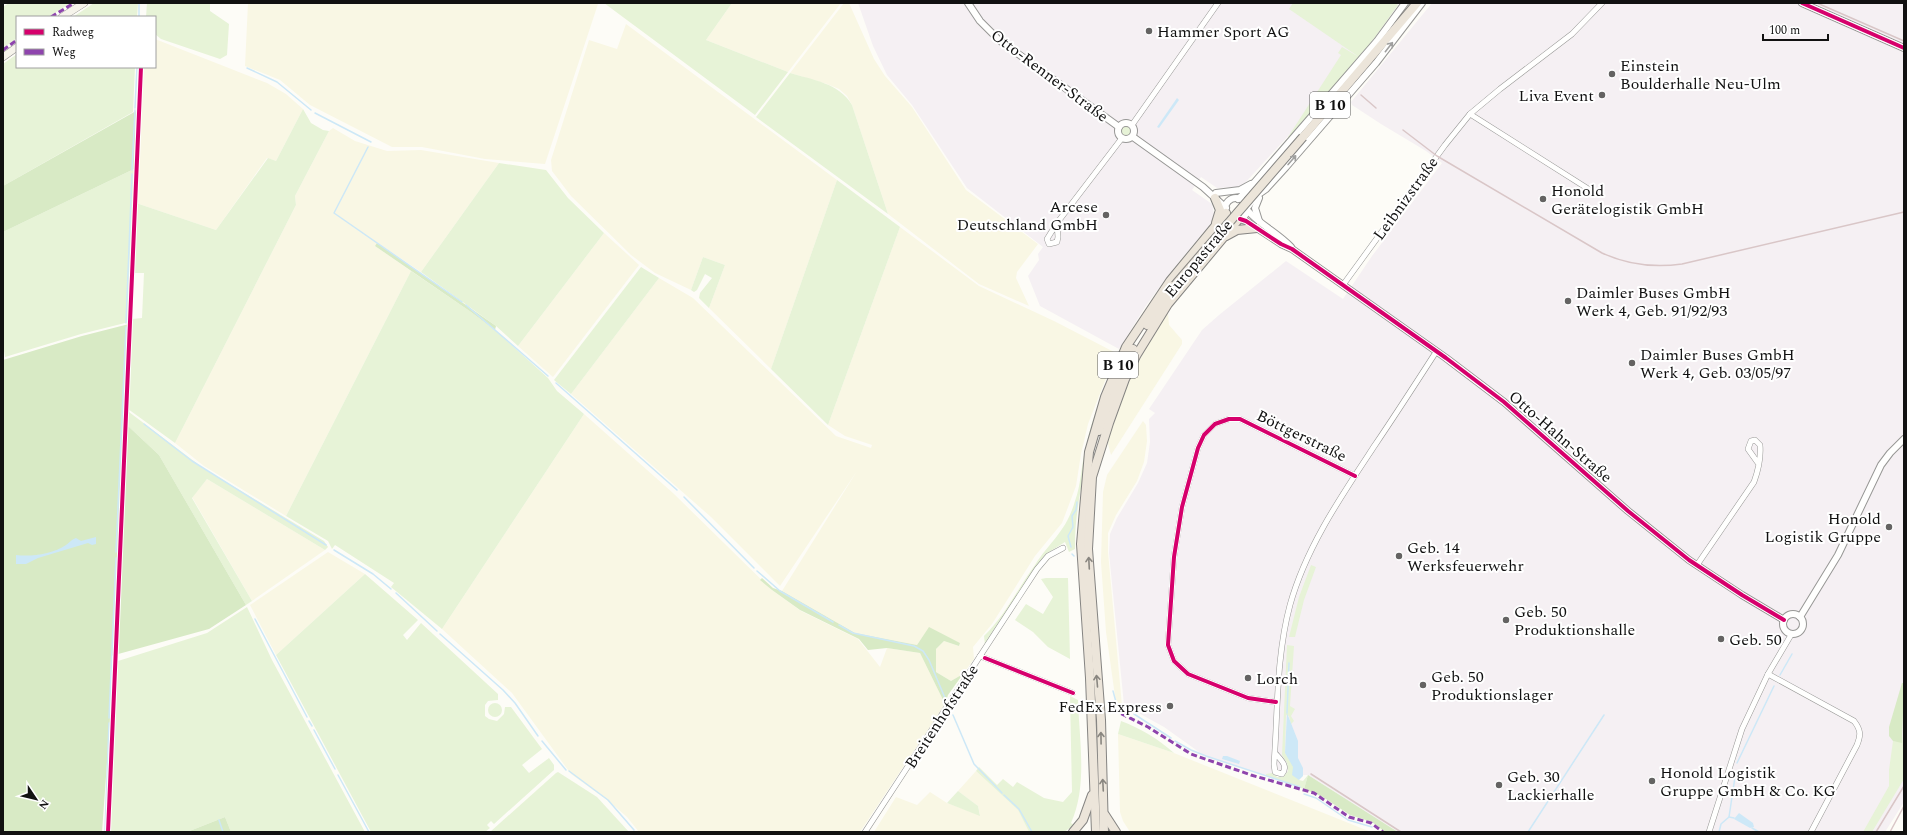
<svg xmlns="http://www.w3.org/2000/svg" width="1907" height="835" font-family="Spectral,serif">
<style>
.industrial{fill:#f5f0f3}
.farmland{fill:#f9f7e4}
.green{fill:#e7f3d7}
.forest{fill:#d8eac5}
.water{fill:#cde8f7}
.lines{fill:none;stroke-linecap:round;stroke-linejoin:round}
.stream{stroke:#cde8f7;stroke-width:1.5}
.minor-casing{stroke:#979795;stroke-width:6}
.tertiary-casing{stroke:#979795;stroke-width:8}
.secondary-casing{stroke:#8e8d8b;stroke-width:8}
.trunk-casing{stroke:#858482;stroke-width:10}
.minor{stroke:#fffffe;stroke-width:5}
.tertiary{stroke:#fffffe;stroke-width:6}
.secondary{stroke:#f6f4eb;stroke-width:7}
.trunk{stroke:#ece5da;stroke-width:8}
.rail{stroke:#d9c6c7;stroke-width:1.5}
.trunk-bridge-casing{stroke:#858482;stroke-width:10;stroke-linecap:butt}
.trunk-bridge{stroke:#ece5da;stroke-width:8}
.quiet{stroke:#8e44ad;stroke-width:3;stroke-dasharray:6 3;stroke-linecap:butt}
.cycleway-casing{stroke:#fff;stroke-width:6}
.cycleway{stroke:#d6006c;stroke-width:4}
.oneway{stroke:#a0a09f}
.oneway2{stroke:#898680}
.poi-dot{fill:#646362;stroke:#fff;stroke-width:1.5}
.labels{text-anchor:middle;stroke-width:4;stroke-linejoin:round;paint-order:stroke}
.shield{fill:#fff;stroke:#585858;stroke-width:1}
.shield-label{font-size:15px;font-weight:bold;fill:#111}
.poi-label{font-size:16px;fill:#111;stroke:#fff;text-anchor:start}
.street-label{font-size:16px;fill:#111;stroke:#fff}
</style>
<rect width="100%" height="100%" fill="#fdfcf7"/>
<!-- industrial -->
<g class="industrial">
<path d="M858,3H1399L1360,58L1244,184L1238,187L1217,188L1201,177L1192,190L1212,204L1214,214L1212,222L1169,274L1145,307L1119,349L1040,306L1028,276L1039,260L1038,254L1043,247L967,188L912,105L887,75L873,46Z"/>
<path d="M1432,3H1904V802L1885,832H1398L1308,775L1266,776L1206,757L1164,727L1124,705L1109,553L1110,534L1117,518L1138,483L1147,463L1150,442L1149,419L1155,413L1149,409L1202,330L1219,315L1286,261L1343,299L1372,256L1442,163L1426,151L1381,124L1352,105L1351,102Z"/>
</g>
<!-- farmland -->
<g class="farmland">
<path d="M248,3H596L598,4L545,164L485,159L422,147H392L310,105L280,80L245,66Z"/>
<path d="M732,3H841L788,72L706,40Z"/>
<path d="M844,3H849L874,59L885,76L912,107L966,190L1038,244L1017,272L1016,278L1029,306L979,284L888,214L852,105L847,96L839,89L827,84L790,73Z"/>
<path d="M626,24L837,180L771,369L709,308L725,265L703,257L691,290L655,273L631,255L571,196L552,171L551,160L589,40L617,49Z"/>
<path d="M155,39L267,83L286,94L303,109L276,161L267,158L216,230L136,203L140,109L144,67H155Z"/>
<path d="M333,128L355,141L387,151L421,150L499,163L421,272L378,243L375,246L411,271L286,516L204,466L175,443L296,205L295,196L329,131Z"/>
<path d="M900,227L979,286L1054,321L1116,353L1088,424L1081,454L1076,486L1062,523L1035,556L992,624L973,647L974,659L963,674L951,681L936,672V649L944,641L959,646L960,643L929,628L917,645L855,633L782,591L857,471L780,586L711,517L571,394L659,278L693,298L836,436L871,448L872,445L845,436L828,425Z"/>
<path d="M604,233L639,265L553,377L518,346Z"/>
<path d="M1168,313L1169,325L1182,340V344L1111,455L1108,444V432L1121,397L1149,341L1153,338L1155,330Z"/>
<path d="M584,414L673,493L772,590L801,611L858,639L880,667L887,648L920,653L945,704L860,832H639L627,817L611,803L571,774L512,693L442,629Z"/>
<path d="M1143,421L1146,425L1147,441L1144,462L1137,481L1116,515L1108,533V552L1122,706L1116,703L1106,632L1101,562L1103,492L1107,475Z"/>
<path d="M207,479L325,550L252,601L192,497Z"/>
<path d="M328,552L365,574L276,655L250,605Z"/>
<path d="M1118,734L1174,753L1371,832H1130L1123,821L1120,812Z"/>
<path d="M976,771L1018,810L1029,832H874L896,797L917,805L930,792L947,803L980,815L978,806L958,791Z"/>
</g>
<!-- green -->
<g class="green">
<path d="M9,3H71L48,17H17V38L3,48V7Z"/>
<path d="M94,3H138L137,17H73Z"/>
<path d="M147,3H210V11L229,24L227,55L220,59L161,39L155,34V17H146Z"/>
<path d="M604,3H732L706,40L788,72L755,115Z"/>
<path d="M1293,3H1395L1398,5L1360,58L1289,138L1288,137L1341,55L1338,53L1342,47L1359,57L1289,9Z"/>
<path d="M17,54V67H135L133,112L3,186V64Z"/>
<path d="M790,73C813,80 839,83 852,105L888,214L756,117Z"/>
<path d="M303,109L311,123L323,130L329,131L295,196L296,205L175,443L128,409L132,319L142,318L144,273H134L136,203L216,230L268,158L276,161Z"/>
<circle cx="1127" cy="131" r="5.5"/>
<path d="M499,163L546,170L568,198L604,233L518,346L496,326L421,272Z"/>
<path d="M134,169L129,322L81,334L5,357L3,345V232Z"/>
<path d="M837,180L900,227L828,425L771,369Z"/>
<path d="M703,257L725,265L709,308L699,298L700,293L712,278L705,274L697,290L694,292L691,290Z"/>
<path d="M641,267L659,278L571,394L554,380Z"/>
<path d="M411,271L471,312L495,330L548,378L557,391L584,414L442,629L391,587L394,583L335,545L332,549L328,541L286,516Z"/>
<path d="M1119,353L1121,354C1101,416 1074,485 1075,549L1069,552L1065,542L1046,554L1038,565L985,645L984,636C1005,616 1018,588 1035,565C1051,540 1066,532 1075,501C1081,485 1081,467 1085,451C1092,417 1105,385 1119,353Z"/>
<path d="M129,412L203,468L324,541L328,547L325,550L207,479L192,498L252,601L246,605L159,455L128,426Z"/>
<path d="M1311,565L1316,567L1304,600L1295,637H1289L1299,597Z"/>
<path d="M365,574L418,620L403,635L407,640L421,623L498,694V700L488,701L485,705V716L489,719L497,721L504,714L505,707H511L542,749L522,765L529,773L549,758L554,765V770L494,824L491,821L487,825L490,828L485,832H371L276,655Z"/>
<path d="M1046,578H1068L1070,659L1048,647L1033,632L1015,620L1026,604L1043,614L1053,597L1041,579Z"/>
<path d="M247,607L272,660L365,832H231L225,817L187,832H110L118,661L207,633Z"/>
<path d="M1287,645L1294,646L1290,706L1295,709L1291,716L1294,721L1291,724L1289,716L1286,715L1285,753L1292,763L1299,780L1303,781L1308,775L1304,789L1266,776V774L1272,773L1277,777H1283L1288,771L1287,763L1282,755Z"/>
<path d="M1070,696L1078,700C1079,739 1088,786 1071,823L1074,825L1064,832H1029L1018,810L976,771L979,767L997,785L1003,779L1013,787L1017,782L1044,798L1063,802L1072,792Z"/>
<circle cx="495" cy="710" r="7"/>
<path d="M1121,721C1142,729 1158,739 1174,753L1118,734Z"/>
<path d="M1904,727V779L1872,832H1863L1889,786V770L1893,741L1902,742Z"/>
<path d="M558,772L597,797L629,832H490L556,773Z"/>
<path d="M958,791L978,806L980,816L947,803Z"/>
</g>
<!-- forest -->
<g class="forest">
<path d="M136,111L134,169L3,232V186Z"/>
<path d="M377,243L496,326L495,330L471,312L375,246Z"/>
<path d="M129,324L126,409L129,412L128,426L159,455L246,605L209,629L111,656L110,721L102,832H3V360L82,336Z"/>
<path d="M762,578L773,588L782,591L855,633L917,645L929,627L960,643L959,646L944,641L936,649V672L951,681L963,674L948,695L945,704L920,653L887,648L868,650L859,639L800,610L772,590L760,580Z"/>
<path d="M1902,683H1904L1902,743L1893,741L1889,736V727Z"/>
<path d="M1308,775L1398,832H1385L1372,822L1350,815L1323,797L1304,789Z"/>
<path d="M225,817L231,832H187Z"/>
</g>
<!-- water -->
<g class="water">
<path d="M1177,98L1179,100L1159,128L1157,127Z"/>
<path d="M96,537V544L92,545L88,543L38,558L26,564H16V555C31,557 53,554 66,545C70,542 71,540 76,538L81,541Z"/>
<path d="M1287,713L1298,741V758L1303,768V776L1299,780L1292,775L1293,767L1285,753Z"/>
<path d="M1223,756H1227L1240,761L1239,764L1222,759Z"/>
<path d="M1739,813L1753,823L1754,827L1750,828L1734,819Z"/>
</g>
<g class="lines">
<!-- stream -->
<g class="stream">
<path d="M139,17V3"/>
<path d="M247,68L277,82L311,110"/>
<path d="M135,108L137,67"/>
<path d="M315,113L371,142"/>
<path d="M368,147L334,213L462,302"/>
<path d="M132,170L135,110"/>
<path d="M466,305L548,376"/>
<path d="M126,323L132,174"/>
<path d="M556,383L677,490"/>
<path d="M144,424L192,461L326,545"/>
<path d="M684,497L754,568"/>
<path d="M1071,547L1068,536L1073,527L1072,516L1076,510L1077,502"/>
<path d="M334,550L373,574L391,589"/>
<path d="M116,552L126,327"/>
<path d="M1072,554L1074,556"/>
<path d="M757,571L780,591L833,622"/>
<path d="M396,593L437,631"/>
<path d="M255,619L307,717"/>
<path d="M839,625L853,633L914,646L923,651L929,660L945,698"/>
<path d="M440,634L503,690L515,703L538,736"/>
<path d="M1780,675L1792,654"/>
<path d="M1113,691L1116,702"/>
<path d="M1121,708L1129,712"/>
<path d="M1287,713L1289,663"/>
<path d="M1134,714L1171,738"/>
<path d="M953,715L974,764L1002,793"/>
<path d="M109,718L116,558"/>
<path d="M309,721L312,726"/>
<path d="M314,730L335,769"/>
<path d="M542,741L566,770"/>
<path d="M1175,741L1191,750L1206,756L1300,787"/>
<path d="M1737,763L1774,686"/>
<path d="M569,771L608,800L634,830"/>
<path d="M338,775L369,832"/>
<path d="M1304,794L1316,798L1348,820L1372,827"/>
<path d="M1004,795L1019,809L1032,832"/>
<path d="M1729,817L1734,818"/>
<path d="M219,820L223,832"/>
<path d="M1752,828L1759,832"/>
<path d="M105,832L109,723"/>
<path d="M1528,832L1604,715"/>
<path d="M1719,832L1721,824L1729,817L1735,777"/>
</g>
<!-- minor casing -->
<g class="minor-casing">
<g id="minor">
<path d="M1470,114L1590,190"/>
<path d="M1132,125L1218,3"/>
<path d="M1057,223L1047,239L1049,244L1057,242L1058,237L1057,223L1122,138"/>
<path d="M1343,285L1445,145L1470,114L1500,89L1572,34L1602,3"/>
<path d="M1697,565L1754,482C1758,471 1761,456 1760,445L1755,440L1751,441L1748,449L1758,463"/>
<path d="M980,656L1073,693"/>
<path d="M1768,674L1854,721C1861,730 1861,735 1857,745L1811,832"/>
<path d="M1276,702L1248,698L1188,674L1174,661L1168,645L1174,557L1182,507L1198,448L1204,435L1215,424L1229,419H1240L1355,476"/>
<path d="M1275,753C1280,759 1289,766 1282,774L1275,772L1274,764C1278,711 1276,657 1290,605C1306,547 1342,495 1375,445C1396,414 1416,383 1436,352"/>
<path d="M865,832L1037,569L1048,556L1063,548"/>
<path d="M1709,832L1742,729L1768,674L1791,635"/>
</g>
</g>
<!-- tertiary casing -->
<g class="tertiary-casing">
<g id="tertiary">
<path d="M968,3L980,21L999,40L1119,127"/>
<path d="M1802,3L1904,48"/>
<circle cx="1126" cy="131" r="8"/>
<path d="M1133,137L1203,187L1226,208"/>
<path d="M1216,193L1240,190L1251,184"/>
<circle cx="1236" cy="209" r="11"/>
<path d="M1238,199L1247,191L1377,41L1405,3"/>
<path d="M1247,208L1256,196L1266,189L1286,167L1376,63L1422,3"/>
<path d="M1247,210C1260,225 1278,233 1291,247"/>
<path d="M1240,219L1246,221L1281,244L1292,249L1446,358L1504,402L1628,511L1689,560L1742,595L1784,620"/>
<path d="M1259,221L1255,208L1259,198"/>
<circle cx="1793" cy="624" r="10"/>
<path d="M1800,617L1838,555L1881,465L1890,453L1904,439"/>
</g>
</g>
<!-- secondary casing -->
<g class="secondary-casing">
<g id="secondary">
<path d="M62,17L84,3"/>
<path d="M3,57L17,47"/>
</g>
</g>
<!-- trunk casing -->
<g class="trunk-casing">
<g id="trunk">
<path d="M1303,137L1417,3"/>
<path d="M1215,198L1220,210L1216,223"/>
<path d="M1226,236L1237,230L1257,228"/>
<path d="M1147,325L1175,285"/>
<path d="M1099,431L1111,397L1133,349"/>
<path d="M1105,815L1116,832"/>
<path d="M1073,832L1083,820L1092,795"/>
<path d="M1096,832L1090,678L1081,544L1089,452L1105,397L1126,347L1170,281L1226,213"/>
<path d="M1104,832L1101,720L1088,549L1092,477L1109,423L1125,379L1136,356L1168,304L1238,220"/>
</g>
</g>
<!-- minor -->
<use href="#minor" class="minor"/>
<!-- tertiary -->
<use href="#tertiary" class="tertiary"/>
<!-- secondary -->
<use href="#secondary" class="secondary"/>
<!-- trunk -->
<use href="#trunk" class="trunk"/>
<!-- rail -->
<g class="rail">
<path d="M1817,3L1904,41"/>
<path d="M1361,95L1376,108"/>
<path d="M1403,130L1437,156L1602,253C1628,265 1654,268 1682,264L1904,212"/>
<path d="M1311,774L1401,832"/>
<path d="M1876,832L1904,786"/>
<path d="M1890,832L1904,806"/>
</g>
<!-- trunk-bridge casing -->
<g class="trunk-bridge-casing">
<path id="trunk-bridge" d="M1175,285L1303,137"/>
</g>
<!-- trunk-bridge -->
<use href="#trunk-bridge" class="trunk-bridge"/>
<!-- quiet -->
<g class="quiet">
<path d="M51,17L74,3"/>
<path d="M3,50L17,40"/>
<path d="M1113,712L1116,711L1148,727L1191,754L1251,775L1314,793L1349,817L1371,823L1383,832"/>
</g>
<!-- cycleway casing -->
<g class="cycleway-casing">
<g id="cycleway">
<path d="M1802,3L1904,48"/>
<path d="M1240,219L1246,221L1281,244L1292,249L1446,358L1504,402L1628,511L1689,560L1742,595L1784,620"/>
<path d="M985,658L1073,693"/>
<path d="M1276,702L1248,698L1188,674L1174,661L1168,645L1174,557L1182,507L1198,448L1204,435L1215,424L1229,419H1240L1355,476"/>
<path d="M108,832L141,67"/>
</g>
</g>
<!-- cycleway -->
<use href="#cycleway" class="cycleway"/>
</g>
<!-- one-way arrows -->
<defs><path id="oneway-shaft" d="M-6 0H5M1.5-3L5.5 0L1.5 3" fill="none" stroke-width="1.6" stroke-linecap="round" stroke-linejoin="round"/></defs>
<g class="oneway">
<use href="#oneway-shaft" transform="translate(1389 47) rotate(-52)"/>
<use href="#oneway-shaft" transform="translate(1292 160) rotate(-49)"/>
</g>
<g class="oneway2">
<use href="#oneway-shaft" transform="translate(1089 563) rotate(-93)"/>
<use href="#oneway-shaft" transform="translate(1097 681) rotate(-95)"/>
<use href="#oneway-shaft" transform="translate(1101 738) rotate(-91)"/>
<use href="#oneway-shaft" transform="translate(1103 785) rotate(-93)"/>
</g>
<!-- markers -->
<g class="poi-dot">
<circle cx="1149" cy="31" r="4"/>
<circle cx="1612" cy="74" r="4"/>
<circle cx="1602" cy="95" r="4"/>
<circle cx="1543" cy="199" r="4"/>
<circle cx="1106" cy="215" r="4"/>
<circle cx="1568" cy="301" r="4"/>
<circle cx="1632" cy="363" r="4"/>
<circle cx="1889" cy="527" r="4"/>
<circle cx="1399" cy="556" r="4"/>
<circle cx="1506" cy="620" r="4"/>
<circle cx="1721" cy="639" r="4"/>
<circle cx="1248" cy="678" r="4"/>
<circle cx="1423" cy="685" r="4"/>
<circle cx="1170" cy="706" r="4"/>
<circle cx="1652" cy="781" r="4"/>
<circle cx="1499" cy="785" r="4"/>
</g>
<g class="labels">
<!-- shield labels -->
<g class="shield">
<rect x="1310" y="92" width="40" height="26" rx="3"/>
<rect x="1098" y="352" width="40" height="26" rx="3"/>
</g>
<g class="shield-label">
<text x="1330" y="110">B 10</text>
<text x="1118" y="370">B 10</text>
</g>
<!-- poi labels -->
<g class="poi-label">
<text x="1157" y="37">Hammer Sport AG</text>
<text x="1620" y="71">Einstein<tspan x="1620" dy="18">Boulderhalle Neu-Ulm</tspan></text>
<text x="1594" y="101" text-anchor="end">Liva Event</text>
<text x="1551" y="196">Honold<tspan x="1551" dy="18">Gerätelogistik GmbH</tspan></text>
<text x="1098" y="212" text-anchor="end">Arcese<tspan x="1098" dy="18">Deutschland GmbH</tspan></text>
<text x="1576" y="298">Daimler Buses GmbH<tspan x="1576" dy="18">Werk 4, Geb. 91/92/93</tspan></text>
<text x="1640" y="360">Daimler Buses GmbH<tspan x="1640" dy="18">Werk 4, Geb. 03/05/97</tspan></text>
<text x="1881" y="524" text-anchor="end">Honold<tspan x="1881" dy="18">Logistik Gruppe</tspan></text>
<text x="1407" y="553">Geb. 14<tspan x="1407" dy="18">Werksfeuerwehr</tspan></text>
<text x="1514" y="617">Geb. 50<tspan x="1514" dy="18">Produktionshalle</tspan></text>
<text x="1729" y="645">Geb. 50</text>
<text x="1431" y="682">Geb. 50<tspan x="1431" dy="18">Produktionslager</tspan></text>
<text x="1256" y="684">Lorch</text>
<text x="1162" y="712" text-anchor="end">FedEx Express</text>
<text x="1660" y="778">Honold Logistik<tspan x="1660" dy="18">Gruppe GmbH &amp; Co. KG</tspan></text>
<text x="1507" y="782">Geb. 30<tspan x="1507" dy="18">Lackierhalle</tspan></text>
</g>
<!-- street labels -->
<g class="street-label">
<text transform="translate(1050 75) rotate(37)" y="6">Otto-Renner-Straße</text>
<text transform="translate(1405 198) rotate(-54)" y="6">Leibnizstraße</text>
<text transform="translate(1198 258) rotate(-50)" y="6">Europastraße</text>
<text transform="translate(1302 435) rotate(26)" y="6">Böttgerstraße</text>
<text transform="translate(1561 436) rotate(41)" y="6">Otto-Hahn-Straße</text>
<text transform="translate(941 716) rotate(-57)" y="6">Breitenhofstraße</text>
</g>
</g>
<!-- border -->
<rect width="1907" height="835" fill="none" stroke="#111111" stroke-width="8"/>
<!-- legend -->
<rect x="16" y="16" width="140" height="52" fill="#ffffff" stroke="#a0a0a0"/>
<rect x="24" y="29" width="20" height="6" fill="#d6006c" stroke="#a0a0a0"/>
<text x="52" y="36" font-size="12" fill="#111111">Radweg</text>
<rect x="24" y="49" width="20" height="6" fill="#8e44ad" stroke="#a0a0a0"/>
<text x="52" y="56" font-size="12" fill="#111111">Weg</text>
<!-- north arrow -->
<g transform="translate(36 799) rotate(125)" stroke="#ffffff" stroke-width="3" paint-order="stroke">
<path d="M0-3L7 15L0 10L-7 15Z" fill="#111111"/>
<text y="-6" font-size="11" font-weight="bold" text-anchor="middle" fill="#111111">N</text>
</g>
<!-- scale -->
<path d="M1763 34v6h65v-6" fill="none" stroke="#111111" stroke-width="2"/>
<text x="1769" y="34" font-size="12" fill="#111111" stroke="#ffffff" stroke-width="3" paint-order="stroke">100 m</text>
</svg>
